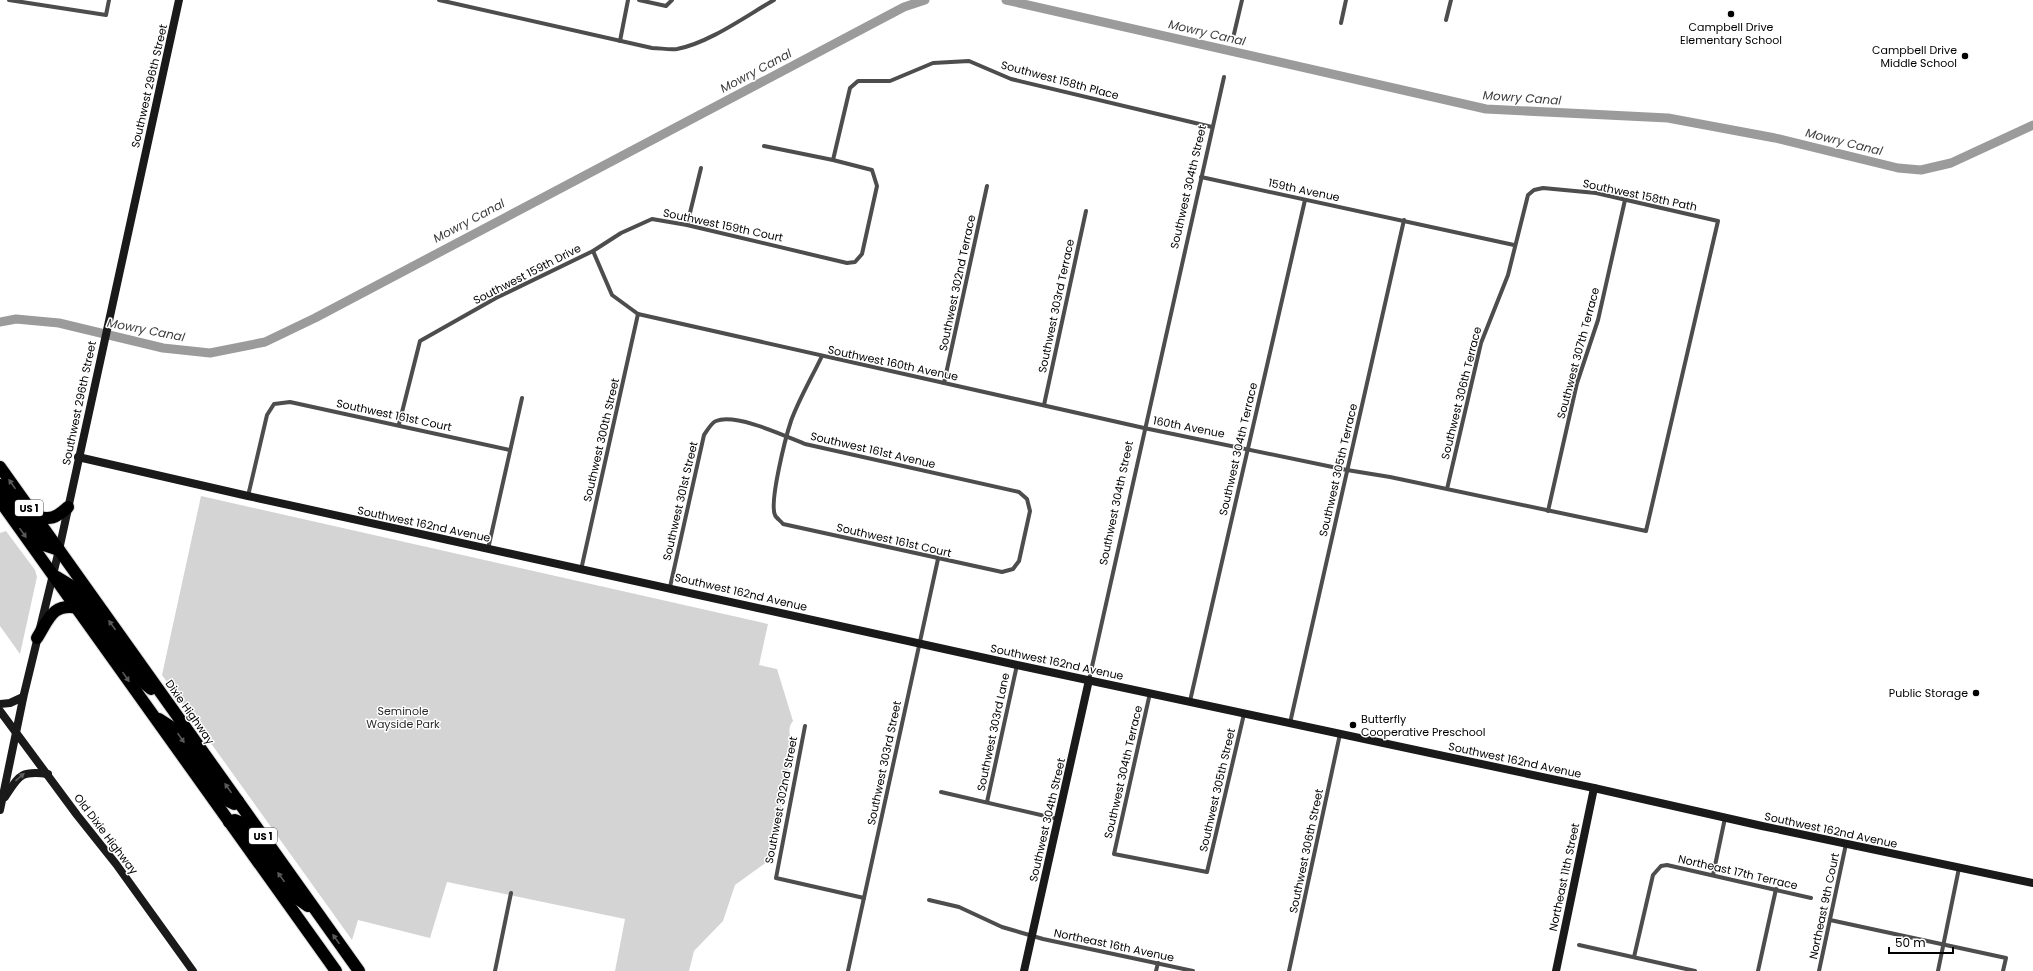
<svg xmlns="http://www.w3.org/2000/svg" width="2033" height="971" font-family="Poppins,sans-serif">
<style>
.green{fill:#d4d4d4}
.lines{fill:none;stroke-linecap:round;stroke-linejoin:round}
.canal{stroke:#9b9b9b;stroke-width:9}
.highway-casing{stroke:#dbdbdb;stroke-width:14}
.street{stroke:#4d4d4d;stroke-width:4}
.secondary{stroke:#1a1a1a;stroke-width:8}
.highway{stroke:#000;stroke-width:12}
.oneway{fill:#595959}
.oneway2{fill:#5f5f5f}
.poi-dot{fill:#000;stroke:#fff;stroke-width:1.5}
.labels{text-anchor:middle;stroke-width:3;stroke-linejoin:round;paint-order:stroke}
.shield{fill:#fff;stroke:#4c4c4c;stroke-width:1}
.shield-label{font-size:10px;font-weight:bold;fill:#000}
.poi-label{font-size:11px;fill:#000;stroke:#fff;text-anchor:end}
.street-label{font-size:11px;fill:#000;stroke:#fff}
.park-label{font-size:11px;fill:#2b2b2b;stroke:#fff}
.water-label{font-size:12px;font-style:italic;fill:#3c3c3c;stroke:#fff}
</style>
<rect width="100%" height="100%" fill="#fff"/>
<!-- green -->
<g class="green">
<path d="M201,496L768,624L759,665L777,669L793,721C786,729 791,739 793,747L771,859L735,885L723,921L694,951L689,971H615L625,919L447,882L430,938L358,920L352,940L162,675Z"/>
<path d="M6,531L35,570L37,577L20,654L0,626V533Z"/>
</g>
<g class="lines">
<!-- canal -->
<g class="canal">
<path d="M1006,0L1486,109L1668,118L1775,138L1898,168L1921,170L1951,163L2033,125"/>
<path d="M0,322L16,319L59,323L163,348L210,353L265,342L315,318L904,7L925,0"/>
</g>
<!-- highway casing -->
<g class="highway-casing">
<g id="highway">
<path d="M0,467L359,971"/>
<path d="M0,485L40,540L44,545L59,550"/>
<path d="M0,501L336,971"/>
<path d="M34,515C50,521 56,518 68,507"/>
<path d="M57,577L75,588L145,684L151,689"/>
<path d="M37,638C49,619 52,603 78,608"/>
<path d="M159,719L176,730L224,799L234,804L238,801"/>
<path d="M229,822L235,820L240,822L294,896L308,906"/>
</g>
</g>
<!-- street -->
<g class="street">
<path d="M9,0L106,15L109,0"/>
<path d="M439,0L652,48C660,48 669,50 677,49C709,43 746,16 774,0"/>
<path d="M639,0L666,6L672,0"/>
<path d="M1446,20L1451,0"/>
<path d="M1341,23L1346,0"/>
<path d="M1234,34L1242,0"/>
<path d="M620,41L628,0"/>
<path d="M833,160L850,88L858,81H890L933,63L969,61L1011,79L1212,127"/>
<path d="M1201,177L1514,245"/>
<path d="M687,225L701,168"/>
<path d="M593,251L612,295L638,314L1144,428L1347,470L1390,477L1646,531L1718,221L1596,193L1543,188L1534,190L1528,195L1508,275L1481,343L1447,489"/>
<path d="M944,383L987,186"/>
<path d="M1044,405L1086,211"/>
<path d="M399,424L420,341L496,298L593,251L621,233L652,219L687,225L847,263L855,262L862,254L877,186L872,170L833,160L764,146"/>
<path d="M248,496L267,415L274,404L290,402L510,450"/>
<path d="M1548,511L1577,383L1598,320L1625,200"/>
<path d="M488,549L522,398"/>
<path d="M581,570L638,314"/>
<path d="M670,587L704,435C707,431 711,423 716,421C736,413 785,436 805,444L1019,492L1027,499L1030,511L1019,561L1013,569L1002,572L783,524C781,521 776,518 775,515C769,502 786,436 791,421C799,399 812,377 822,356"/>
<path d="M1089,680L1224,77"/>
<path d="M1150,693L1114,854L1207,872L1244,714"/>
<path d="M1190,701L1305,200"/>
<path d="M1290,723L1404,220"/>
<path d="M805,726L776,878L864,898"/>
<path d="M941,792L1058,819"/>
<path d="M987,802L1017,665"/>
<path d="M1713,875L1725,818"/>
<path d="M929,900L959,907L1002,927L1043,939L1193,971"/>
<path d="M1830,920L2006,958L2003,971"/>
<path d="M1579,945L1695,971"/>
<path d="M1634,957L1653,875L1661,866L1667,865L1811,898"/>
<path d="M495,971L511,893"/>
<path d="M848,971L938,559"/>
<path d="M1156,971L1158,963"/>
<path d="M1289,971L1340,734"/>
<path d="M1758,971L1776,889"/>
<path d="M1819,971L1846,844"/>
<path d="M1938,971L1959,868"/>
</g>
<!-- secondary -->
<g class="secondary">
<path d="M78,457L248,496L1017,665L1594,788L1762,826L2033,883"/>
<path d="M0,704L10,703L23,697"/>
<path d="M0,711L77,815L116,864L193,971"/>
<path d="M5,797C19,776 20,770 48,774"/>
<path d="M0,810L24,694L59,550L179,0"/>
<path d="M1024,971L1089,680"/>
<path d="M1556,971L1594,788"/>
</g>
<!-- highway -->
<use href="#highway" class="highway"/>
</g>
<!-- one-way arrows -->
<defs><path id="oneway-solid" d="M-6-.8H1V-3.2L6.5 0L1 3.2V.8H-6Z"/></defs>
<g class="oneway">
<use href="#oneway-solid" transform="translate(12 484) rotate(-125)"/>
<use href="#oneway-solid" transform="translate(23 533) rotate(55)"/>
<use href="#oneway-solid" transform="translate(112 625) rotate(-126)"/>
<use href="#oneway-solid" transform="translate(126 677) rotate(55)"/>
<use href="#oneway-solid" transform="translate(181 738) rotate(55)"/>
<use href="#oneway-solid" transform="translate(228 788) rotate(-125)"/>
<use href="#oneway-solid" transform="translate(281 877) rotate(-126)"/>
<use href="#oneway-solid" transform="translate(336 939) rotate(-126)"/>
</g>
<use class="oneway2" href="#oneway-solid" transform="translate(20 777) rotate(-41)"/>
<!-- markers -->
<g class="poi-dot">
<circle cx="1731" cy="14" r="4"/>
<circle cx="1965" cy="56" r="4"/>
<circle cx="1976" cy="693" r="4"/>
<circle cx="1353" cy="725" r="4"/>
</g>
<g class="labels">
<!-- shield labels -->
<g class="shield">
<rect x="15" y="500" width="28" height="16" rx="3"/>
<rect x="249" y="828" width="28" height="16" rx="3"/>
</g>
<g class="shield-label">
<text x="29" y="512">US 1</text>
<text x="263" y="840">US 1</text>
</g>
<!-- poi labels -->
<g class="poi-label">
<text x="1731" y="31" text-anchor="middle">Campbell Drive<tspan x="1731" dy="13">Elementary School</tspan></text>
<text x="1957" y="54">Campbell Drive<tspan x="1957" dy="13">Middle School</tspan></text>
<text x="1968" y="697">Public Storage</text>
<text x="1361" y="723" text-anchor="start">Butterfly<tspan x="1361" dy="13">Cooperative Preschool</tspan></text>
</g>
<!-- street labels -->
<g class="street-label">
<text transform="translate(1060 80) rotate(15)" y="4">Southwest 158th Place</text>
<text transform="translate(149 86) rotate(-77)" y="4">Southwest 296th Street</text>
<text transform="translate(1188 187) rotate(-77)" y="4">Southwest 304th Street</text>
<text transform="translate(1304 190) rotate(12)" y="4">159th Avenue</text>
<text transform="translate(1640 195) rotate(12)" y="4">Southwest 158th Path</text>
<text transform="translate(723 225) rotate(12)" y="4">Southwest 159th Court</text>
<text transform="translate(527 274) rotate(-27)" y="4">Southwest 159th Drive</text>
<text transform="translate(957 283) rotate(-78)" y="4">Southwest 302nd Terrace</text>
<text transform="translate(1056 306) rotate(-78)" y="4">Southwest 303rd Terrace</text>
<text transform="translate(1578 353) rotate(-75)" y="4">Southwest 307th Terrace</text>
<text transform="translate(893 363) rotate(12)" y="4">Southwest 160th Avenue</text>
<text transform="translate(1461 393) rotate(-76)" y="4">Southwest 306th Terrace</text>
<text transform="translate(79 403) rotate(-78)" y="4">Southwest 296th Street</text>
<text transform="translate(394 415) rotate(12)" y="4">Southwest 161st Court</text>
<text transform="translate(1189 427) rotate(11)" y="4">160th Avenue</text>
<text transform="translate(601 440) rotate(-77)" y="4">Southwest 300th Street</text>
<text transform="translate(1238 449) rotate(-77)" y="4">Southwest 304th Terrace</text>
<text transform="translate(873 450) rotate(13)" y="4">Southwest 161st Avenue</text>
<text transform="translate(1338 470) rotate(-77)" y="4">Southwest 305th Terrace</text>
<text transform="translate(680 501) rotate(-77)" y="4">Southwest 301st Street</text>
<text transform="translate(1116 503) rotate(-78)" y="4">Southwest 304th Street</text>
<text transform="translate(424 524) rotate(12)" y="4">Southwest 162nd Avenue</text>
<text transform="translate(894 540) rotate(13)" y="4">Southwest 161st Court</text>
<text transform="translate(741 592) rotate(13)" y="4">Southwest 162nd Avenue</text>
<text transform="translate(1057 662) rotate(12)" y="4">Southwest 162nd Avenue</text>
<text transform="translate(190 712) rotate(55)" y="4">Dixie Highway</text>
<text transform="translate(993 732) rotate(-78)" y="4">Southwest 303rd Lane</text>
<text transform="translate(1515 760) rotate(12)" y="4">Southwest 162nd Avenue</text>
<text transform="translate(884 763) rotate(-78)" y="4">Southwest 303rd Street</text>
<text transform="translate(1123 772) rotate(-77)" y="4">Southwest 304th Terrace</text>
<text transform="translate(1217 790) rotate(-77)" y="4">Southwest 305th Street</text>
<text transform="translate(781 800) rotate(-79)" y="4">Southwest 302nd Street</text>
<text transform="translate(1047 820) rotate(-77)" y="4">Southwest 304th Street</text>
<text transform="translate(1831 830) rotate(12)" y="4">Southwest 162nd Avenue</text>
<text transform="translate(106 834) rotate(53)" y="4">Old Dixie Highway</text>
<text transform="translate(1306 851) rotate(-78)" y="4">Southwest 306th Street</text>
<text transform="translate(1738 872) rotate(13)" y="4">Northeast 17th Terrace</text>
<text transform="translate(1564 877) rotate(-78)" y="4">Northeast 11th Street</text>
<text transform="translate(1824 906) rotate(-78)" y="4">Northeast 9th Court</text>
<text transform="translate(1114 945) rotate(12)" y="4">Northeast 16th Avenue</text>
</g>
<!-- park labels -->
<g class="park-label">
<text x="403" y="715">Seminole<tspan x="403" dy="13">Wayside Park</tspan></text>
</g>
<!-- water labels -->
<g class="water-label">
<text transform="translate(1207 33) rotate(13)" y="4">Mowry Canal</text>
<text transform="translate(756 71) rotate(-28)" y="4">Mowry Canal</text>
<text transform="translate(1522 98) rotate(4)" y="4">Mowry Canal</text>
<text transform="translate(1844 142) rotate(14)" y="4">Mowry Canal</text>
<text transform="translate(469 221) rotate(-28)" y="4">Mowry Canal</text>
<text transform="translate(146 330) rotate(11)" y="4">Mowry Canal</text>
</g>
</g>
<!-- scale -->
<path d="M1889 947v6h64v-6" fill="none" stroke="#000000" stroke-width="2"/>
<text x="1895" y="947" font-size="12" fill="#000000" stroke="#ffffff" stroke-width="3" paint-order="stroke">50 m</text>
</svg>
